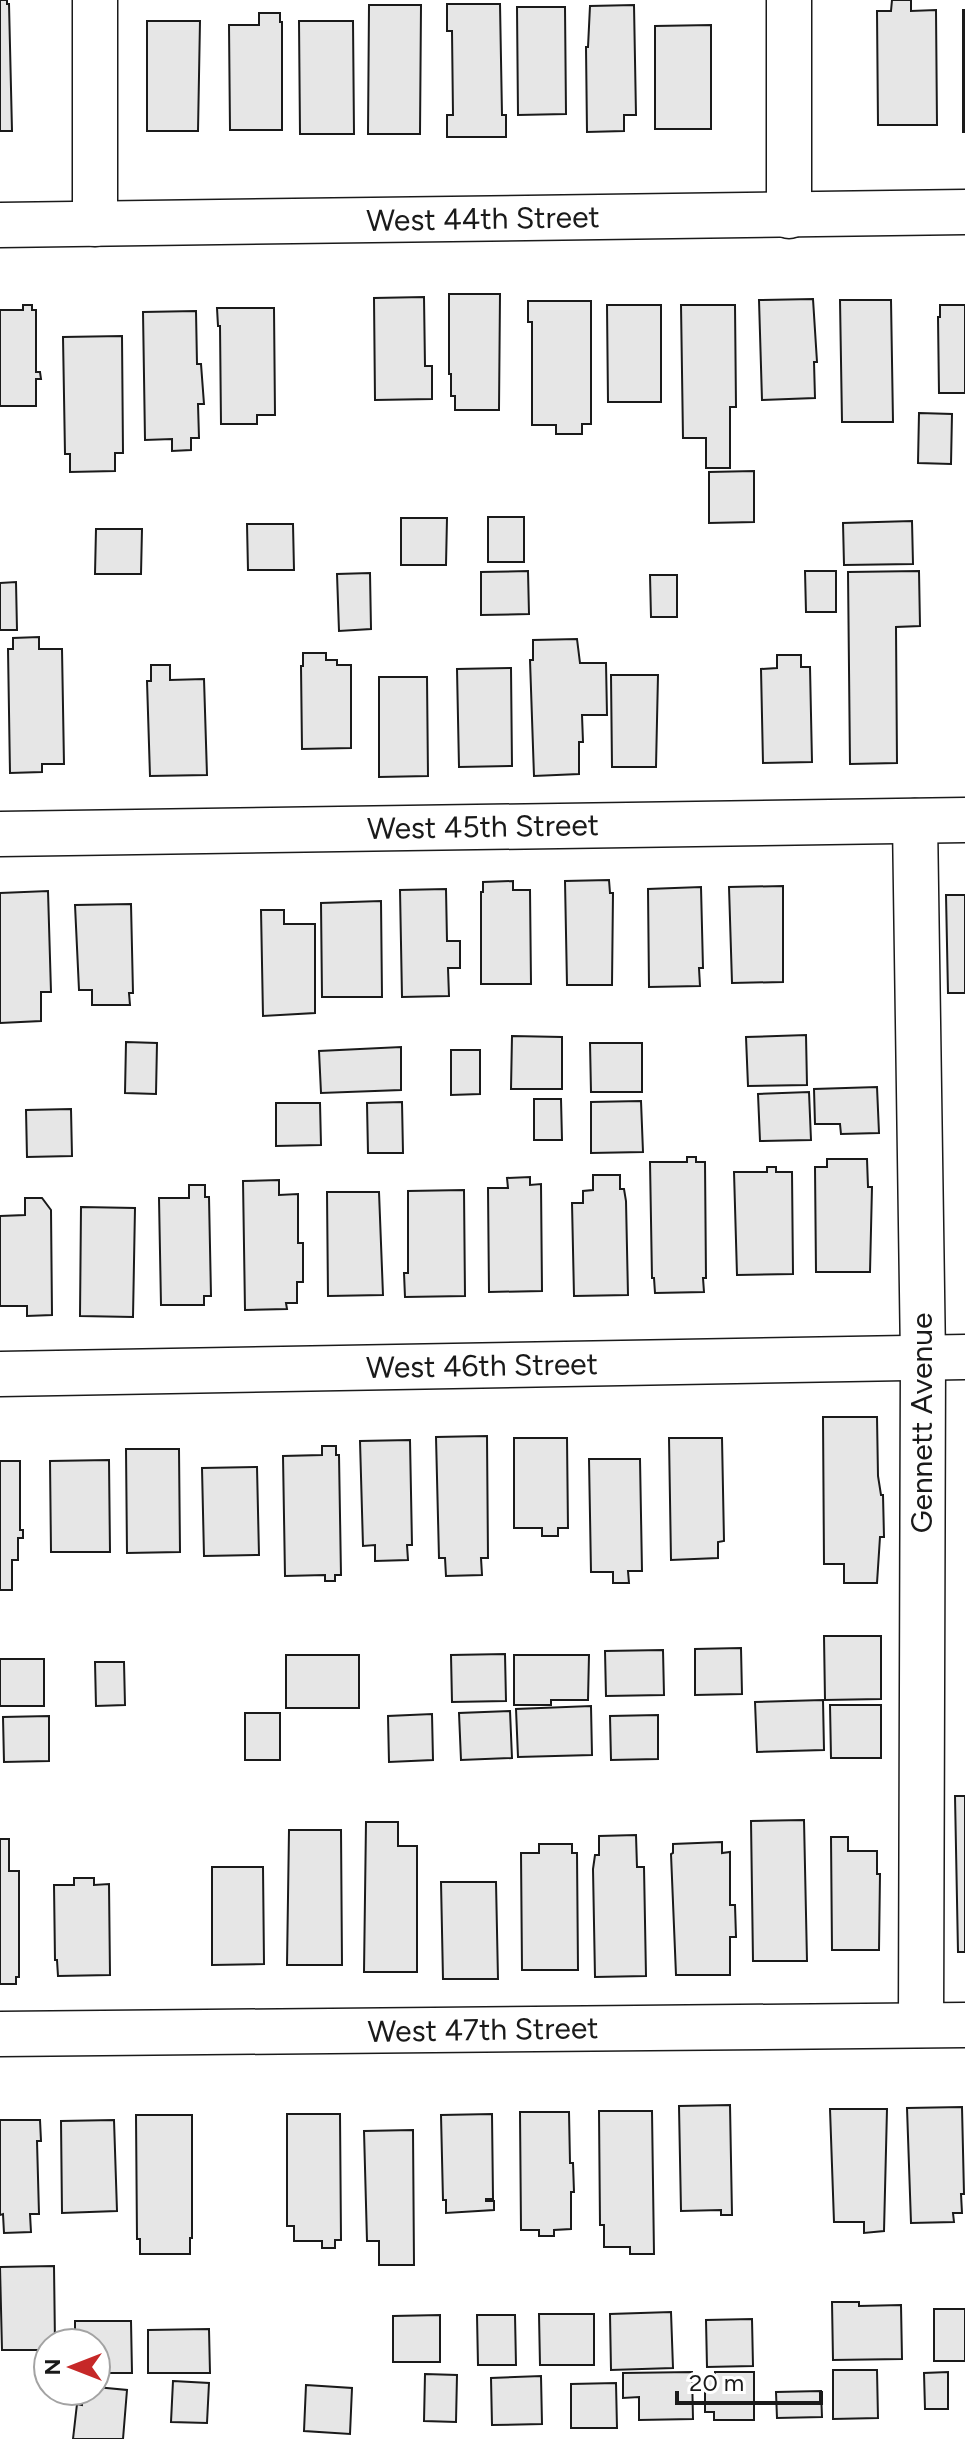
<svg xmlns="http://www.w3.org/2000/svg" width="965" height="2439" font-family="Figtree,sans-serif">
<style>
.building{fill:#e6e6e6;stroke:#1a1a1a;stroke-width:2}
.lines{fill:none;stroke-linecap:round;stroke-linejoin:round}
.minor-casing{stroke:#1a1a1a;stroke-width:47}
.minor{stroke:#fff;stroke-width:44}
.labels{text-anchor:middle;stroke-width:6;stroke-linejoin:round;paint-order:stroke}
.street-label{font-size:30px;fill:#1a1a1a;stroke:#fff}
</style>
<rect width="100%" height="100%" fill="#fff"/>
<!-- building -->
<g class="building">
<path d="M0,0H7V4H9L12,131H0Z"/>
<path d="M892,0H911V11L936,10L937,125H878L877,11H891Z"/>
<path d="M447,4H500L502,115H506V137H447V115H453L452,31H447Z"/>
<path d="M369,5H421L420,134H368Z"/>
<path d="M634,5L636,115H624V131L587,132L586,47H588L590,6Z"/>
<path d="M517,7H565L566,114L518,115Z"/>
<rect x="963" y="10" width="2" height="122"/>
<path d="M259,13H280V22H282V130H230L229,25H259Z"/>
<path d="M147,21H200L198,131H147Z"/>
<path d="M299,21H353L354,134H300Z"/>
<path d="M711,25V129H655V26Z"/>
<path d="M449,294H500L499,410H455V396H451V374H449Z"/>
<path d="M424,297L425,366H432V399L375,400L374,298Z"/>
<path d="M813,299L817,362H814L815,398L762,400L759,300Z"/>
<path d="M840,300H891L893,422H842Z"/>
<path d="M528,301H591V424H582V434H556V425H532V322H528Z"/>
<path d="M23,305H32V310H36V372H40L41,379H36V406H0V310H23Z"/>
<path d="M607,305H661V402H608Z"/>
<path d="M681,305H735L736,407H730V468H706V438H683Z"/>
<path d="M940,305H965V393H939L938,317H940Z"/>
<path d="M217,308H274L275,415H257V424H221L220,326H218Z"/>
<path d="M196,311L197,364H201L204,404H198L199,438H191V450L172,451V439L145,440L143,312Z"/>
<path d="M122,336L123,453H115V471L70,472V454H65L63,337Z"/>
<path d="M919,413L952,414L951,464L918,463Z"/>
<path d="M754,471V522L709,523V472Z"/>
<rect x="488" y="517" width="36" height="45"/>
<path d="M401,518H447L446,565H401Z"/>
<path d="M912,521L913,564L844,565L843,523Z"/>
<path d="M247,524H293L294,570H248Z"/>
<path d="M96,529H142L141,574H95Z"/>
<path d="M528,571L529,614L481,615V572Z"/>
<path d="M805,571H836V612H806Z"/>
<path d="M919,571L920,626L896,627L897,763L850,764L848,572Z"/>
<path d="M370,573L371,629L339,631L337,574Z"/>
<path d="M650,575H677V617H651Z"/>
<path d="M16,582L17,630H0V583Z"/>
<path d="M39,637V649H62L64,764H42V772L10,773L8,649H13V638Z"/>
<path d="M577,639L580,663H606L607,715H582L583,742H579V774L534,776L530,660H533V640Z"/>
<path d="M303,653H326V660H337V665H351V748L302,749L301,666H303Z"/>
<path d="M777,655H801V667H810L812,762L763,763L761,669L777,668Z"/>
<path d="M151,665H170V680L204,679L207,775L150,776L147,681H151Z"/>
<path d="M511,668L512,766L459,767L457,669Z"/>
<path d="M611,675H658L656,767H612Z"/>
<path d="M379,677H427L428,776L379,777Z"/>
<path d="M609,880L610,893H613L612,985H567L565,881Z"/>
<path d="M513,881V890H530L531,984H481V892H483V882Z"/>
<path d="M783,886V982L732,983L729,887Z"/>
<path d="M701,887L703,968H699L700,986L649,987L648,889Z"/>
<path d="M446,889L447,941H460V968H448L449,996L402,997L400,890Z"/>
<path d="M48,891L51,992H41V1021L0,1023V893Z"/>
<path d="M946,895H965V993H948Z"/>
<path d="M381,901L382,997H322L321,903Z"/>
<path d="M131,904L133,993H129L130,1005H92V990H79L75,905Z"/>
<path d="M261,910H284V924H315V1013L263,1016Z"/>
<path d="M806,1035L807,1085L748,1086L746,1037Z"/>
<path d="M512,1036L562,1037V1089H511Z"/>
<path d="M126,1042L157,1043L156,1094L125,1093Z"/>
<path d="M590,1043H642V1092H591Z"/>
<path d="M401,1047V1090L321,1093L319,1051Z"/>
<path d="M451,1050H480V1094L451,1095Z"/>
<path d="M877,1087L879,1133L841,1134L840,1124H815L814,1089Z"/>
<path d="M809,1092L811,1140L760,1141L758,1094Z"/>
<path d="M534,1099H561L562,1140H534Z"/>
<path d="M641,1101L643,1152L591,1153V1102Z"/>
<path d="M402,1102L403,1153H368L367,1103Z"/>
<path d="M276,1103H320L321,1145L276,1146Z"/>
<path d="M71,1109L72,1156L27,1157L26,1110Z"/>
<path d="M687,1157H696V1162H705L706,1278H703L704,1292L655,1293L654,1278H652L650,1162H687Z"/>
<path d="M827,1159H867L868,1187H872L870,1272H816L815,1167H827Z"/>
<path d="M767,1167H776V1172H792L793,1274L737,1275L734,1172H767Z"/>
<path d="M593,1175H620V1189H624L626,1201L628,1295L574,1296L572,1203H583V1191L593,1190Z"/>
<path d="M530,1177V1185L541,1184L542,1291L489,1292L488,1188H508L507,1178Z"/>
<path d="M279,1180V1195L298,1194V1243H303V1282H297V1303H286L287,1309L245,1310L243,1181Z"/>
<path d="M189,1185H205V1197H209L211,1296H204V1305H161L159,1198H189Z"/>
<path d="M464,1190L465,1296L405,1297L404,1273H408V1191Z"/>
<path d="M327,1192H379L383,1295L328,1296Z"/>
<path d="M25,1198H42L51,1210L52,1315L27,1316V1306H0V1216L25,1215Z"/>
<path d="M81,1207L135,1208L133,1317L80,1316Z"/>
<path d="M823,1417H877L878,1476L881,1495H883L884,1537H880L877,1583H844V1564H824Z"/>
<path d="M487,1436L488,1558H481L482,1575L446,1576L445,1558H439L436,1437Z"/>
<path d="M514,1438H567L568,1528H558V1536H542V1528H514Z"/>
<path d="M669,1438H722L724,1541L718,1542V1558L671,1560Z"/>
<path d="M410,1440L412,1545H407L408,1560L375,1561V1545L363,1546L360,1441Z"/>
<path d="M322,1446H336V1455H339L341,1575H335V1581H325V1575L285,1576L283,1456L322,1455Z"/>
<path d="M126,1449H179L180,1552L127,1553Z"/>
<path d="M589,1459H640L642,1571H628L629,1583H613V1572H591Z"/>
<path d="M109,1460L110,1552H51L50,1461Z"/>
<path d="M0,1461H20V1530H23V1538H18V1560H12V1590H0Z"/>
<path d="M257,1467L259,1555L204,1556L202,1468Z"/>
<path d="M824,1636H881V1699L825,1700Z"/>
<path d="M741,1648L742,1694L695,1695V1649Z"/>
<path d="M663,1650L664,1695L606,1696L605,1651Z"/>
<path d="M505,1654L506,1701L452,1702L451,1655Z"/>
<rect x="286" y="1655" width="73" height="53"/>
<path d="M514,1655H589L588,1700H551V1705H514Z"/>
<rect x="0" y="1659" width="44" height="47"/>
<path d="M95,1662H124L125,1705L96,1706Z"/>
<path d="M823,1700L824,1750L757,1752L755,1702Z"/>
<path d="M830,1705H881V1758H831Z"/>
<path d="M591,1706L592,1755L518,1757L516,1709Z"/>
<path d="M510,1711L512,1758L461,1760L459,1713Z"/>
<rect x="245" y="1713" width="35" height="47"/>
<path d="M432,1714L433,1760L389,1762L388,1716Z"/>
<path d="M658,1715V1759L611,1760L610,1716Z"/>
<path d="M49,1716V1761L4,1762L3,1717Z"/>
<path d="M955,1796H965V1952H958Z"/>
<path d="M804,1820L807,1961H753L751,1821Z"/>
<path d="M366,1822H398V1846H417V1972H364Z"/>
<path d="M289,1830H341L342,1965H287Z"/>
<path d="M636,1835L637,1867H644L646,1976L595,1977L593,1869L595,1855H599V1836Z"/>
<path d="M831,1837H848V1851H877V1874H880L879,1950H832Z"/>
<path d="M0,1839H9V1871H19V1977H16V1984H0Z"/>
<path d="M722,1842V1853L730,1852V1905H735L736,1937H730V1975H676L671,1854L673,1853V1844Z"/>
<path d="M539,1844H572V1853H577L578,1970H522L521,1853H539Z"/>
<path d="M212,1867H263L264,1964L212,1965Z"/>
<path d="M74,1878H94V1885L109,1884L110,1975L58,1976L57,1960H55L54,1885H74Z"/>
<path d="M441,1882H496L498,1979H443Z"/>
<path d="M730,2105L732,2215H721V2210L681,2211L679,2106Z"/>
<path d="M962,2107L964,2194H961L962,2213H953L954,2222L911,2223L907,2108Z"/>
<path d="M830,2109H887L884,2231L864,2233V2222H834Z"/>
<path d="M599,2111H652L654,2254H630V2247H604V2225H600Z"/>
<path d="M520,2112H569L570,2163H573L574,2192H571V2229L554,2230V2236H539V2230H521Z"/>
<path d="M287,2114H340L341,2240H335V2248H322V2241H294V2226H287Z"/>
<path d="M492,2114L493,2199H486V2201H494V2210L446,2213V2200H443L441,2115Z"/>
<path d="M136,2115H192V2238H190V2254H140V2239H137Z"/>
<path d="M0,2120H40L41,2141H37L39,2214H30L31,2232L4,2233L3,2214L0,2215Z"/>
<path d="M114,2120L117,2211L62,2213L61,2121Z"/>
<path d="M413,2130L414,2265H379V2241H367L364,2131Z"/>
<path d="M54,2266L55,2343H48V2350H2L0,2267Z"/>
<path d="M832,2302H859V2306L901,2305L902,2359L833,2360Z"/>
<rect x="934" y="2309" width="31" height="52"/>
<path d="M671,2312L673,2368L611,2370L610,2314Z"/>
<path d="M539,2314H594V2365H540Z"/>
<path d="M440,2315V2362H393V2316Z"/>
<path d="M477,2315H515L516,2365H478Z"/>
<path d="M752,2319L753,2366L707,2367L706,2320Z"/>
<path d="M75,2321H131L132,2373H96V2343H75Z"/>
<path d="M209,2329L210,2373H148V2330Z"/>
<path d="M833,2370H877L878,2418L833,2419Z"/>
<path d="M692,2372L693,2419L639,2420V2397L623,2398V2373Z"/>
<path d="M715,2372H754V2420H714V2412H705V2378H715Z"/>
<path d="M948,2372V2409H925L924,2373Z"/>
<path d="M425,2374L457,2375L456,2422L424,2421Z"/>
<path d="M541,2376L542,2424L492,2425L491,2378Z"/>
<path d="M173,2381L209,2383L207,2423L171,2422Z"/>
<path d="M616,2383L617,2428H571V2384Z"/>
<path d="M306,2385L352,2388L350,2434L304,2431Z"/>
<path d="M96,2387L127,2390L123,2439H73L77,2404L82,2405L83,2391H96Z"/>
<path d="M821,2391L822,2417L777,2418L776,2392Z"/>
</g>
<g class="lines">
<!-- minor casing -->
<g class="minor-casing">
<g id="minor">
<path d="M95,0V224"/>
<path d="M789,0V216"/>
<path d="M0,225L965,212"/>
<path d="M915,821L923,1358L921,2025"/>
<path d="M0,834L965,820"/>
<path d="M0,1374L965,1357"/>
<path d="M0,2034L965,2025"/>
</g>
</g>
<!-- minor -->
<use href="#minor" class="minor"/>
</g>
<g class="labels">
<!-- street labels -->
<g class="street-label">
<text transform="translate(483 219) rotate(-1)" y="10">West 44th Street</text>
<text transform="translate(483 827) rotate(-1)" y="10">West 45th Street</text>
<text transform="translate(482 1366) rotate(-1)" y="10">West 46th Street</text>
<text transform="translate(922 1423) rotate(-90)" y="10">Gennett Avenue</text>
<text transform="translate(483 2030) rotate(-1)" y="10">West 47th Street</text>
</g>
</g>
<!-- north arrow -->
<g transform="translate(72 2367) rotate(270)"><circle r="38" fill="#ffffff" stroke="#a3a3a3" stroke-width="2"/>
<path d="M0-6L14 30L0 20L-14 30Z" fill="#c62828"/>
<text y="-12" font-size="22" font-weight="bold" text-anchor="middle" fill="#1a1a1a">N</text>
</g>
<!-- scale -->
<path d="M677 2391v12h144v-12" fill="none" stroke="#1a1a1a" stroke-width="4"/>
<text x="689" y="2391" font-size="24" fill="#1a1a1a" stroke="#ffffff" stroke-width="6" paint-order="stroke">20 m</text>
</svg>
